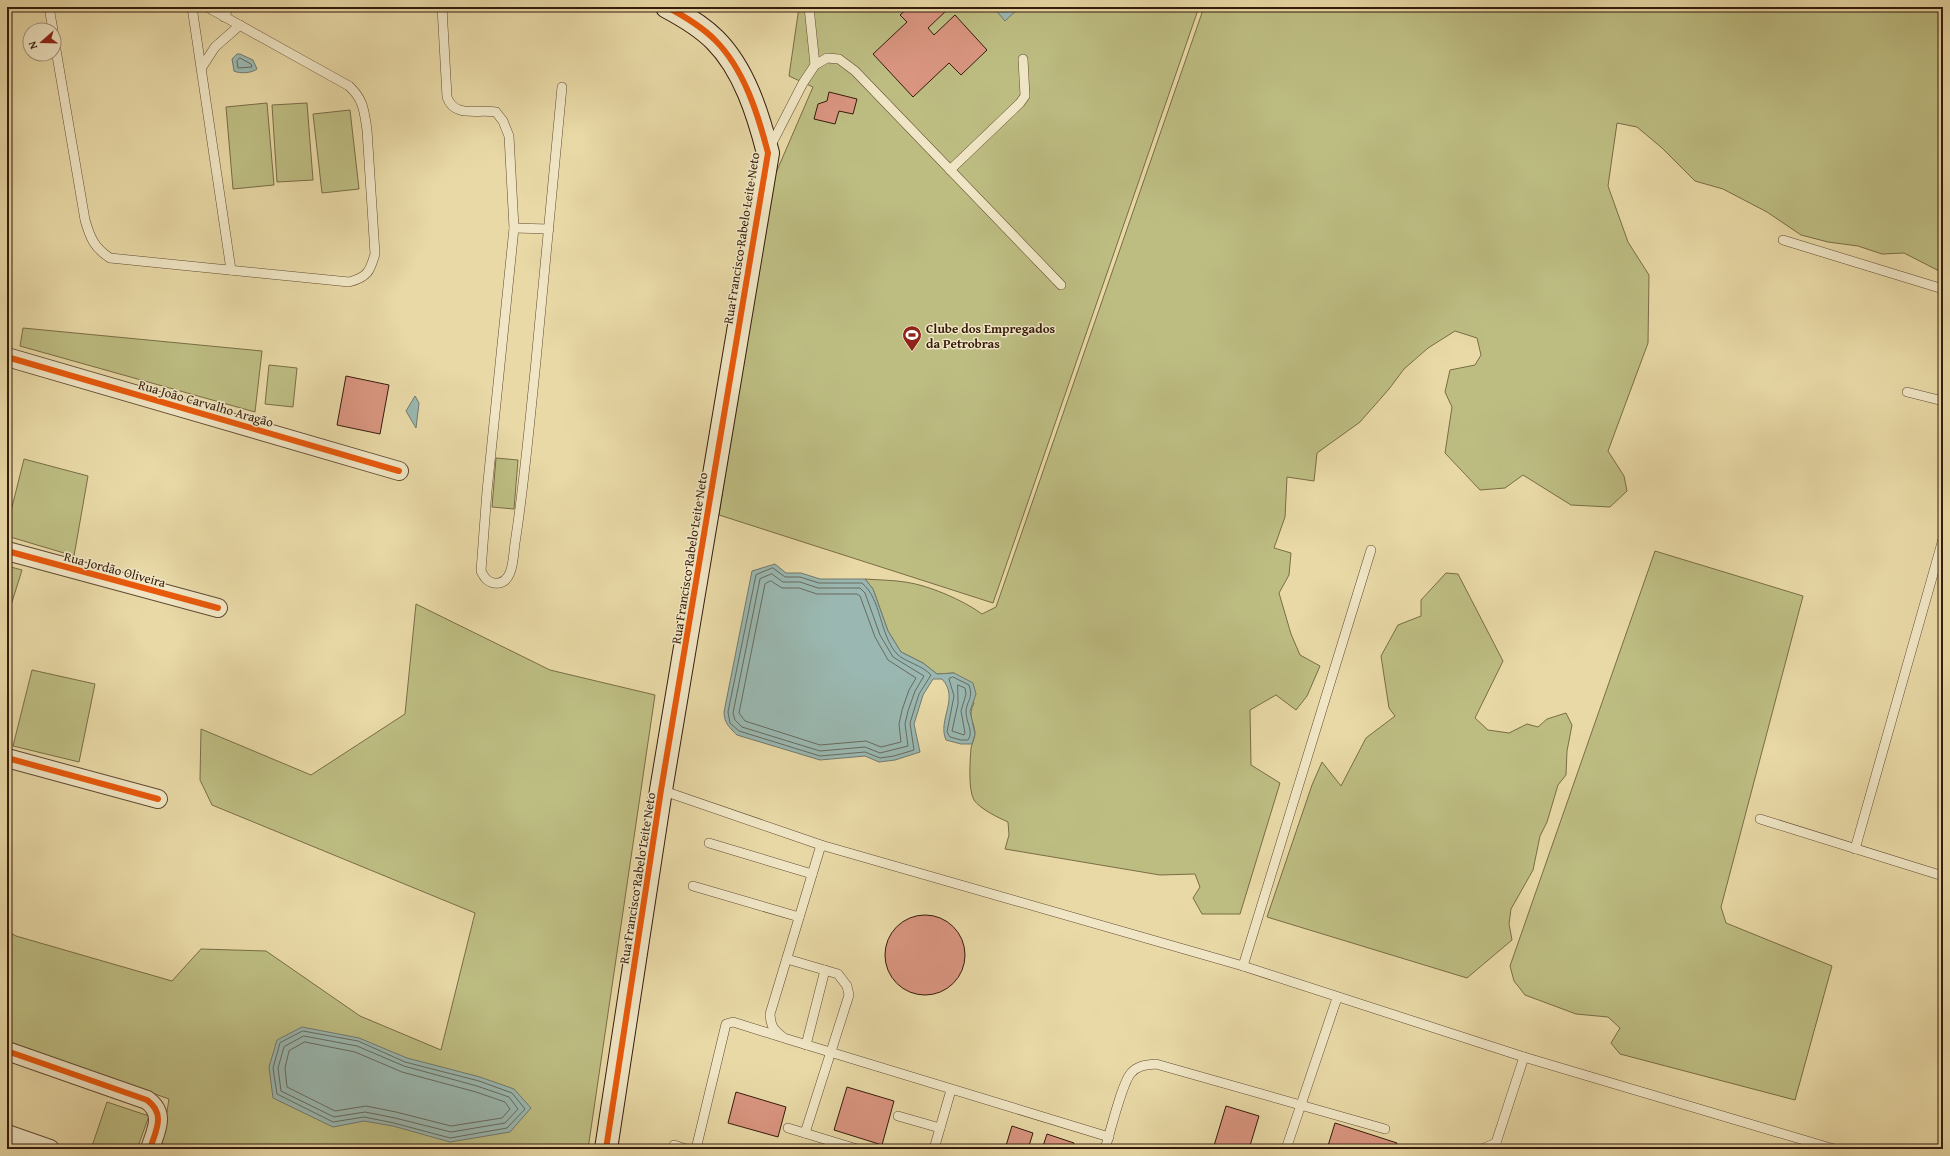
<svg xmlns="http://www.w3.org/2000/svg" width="1950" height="1156" font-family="'Gentium Book Plus',serif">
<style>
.green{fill:#bdbd82;stroke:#7a6c46}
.water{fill:#9ab8b1;stroke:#72796f}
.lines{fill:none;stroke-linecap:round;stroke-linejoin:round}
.shore{stroke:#686a5e;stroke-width:1}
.building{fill:#d99580;stroke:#361b0b}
.lane-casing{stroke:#624a32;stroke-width:10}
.street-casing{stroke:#624a32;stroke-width:20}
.secondary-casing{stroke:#361b0b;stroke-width:24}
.lane{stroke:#f0e6c5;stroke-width:9}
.street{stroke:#f0e6c5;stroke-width:18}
.secondary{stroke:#f0e6c5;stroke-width:22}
.cycleway-casing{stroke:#f0e6c5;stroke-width:8}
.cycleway{stroke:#e8590c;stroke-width:6}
.labels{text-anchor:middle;stroke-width:3;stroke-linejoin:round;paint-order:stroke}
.street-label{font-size:13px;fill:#361b0b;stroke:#f0e6c5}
.poi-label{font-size:13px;font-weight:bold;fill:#361b0b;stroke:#f0e6c5;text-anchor:start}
</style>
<rect width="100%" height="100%" fill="#e8d9a6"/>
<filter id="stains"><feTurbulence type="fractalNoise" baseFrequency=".005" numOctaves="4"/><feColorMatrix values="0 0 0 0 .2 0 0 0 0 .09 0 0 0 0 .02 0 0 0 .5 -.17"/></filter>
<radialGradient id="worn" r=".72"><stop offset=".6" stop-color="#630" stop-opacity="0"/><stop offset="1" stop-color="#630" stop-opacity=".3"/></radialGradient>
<!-- green -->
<g class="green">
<path d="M799,7H1199L993,603L719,515L769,189L813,87L789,76Z"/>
<path d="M1204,7H1943V273L1904,253L1882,254L1858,246L1828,242L1801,235L1767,212L1723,189L1695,181L1662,148L1637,127L1617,123L1608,186L1628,242L1649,275L1648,343L1608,451L1624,476L1627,491L1610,507L1571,505L1523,475L1505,488L1480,490L1445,453L1452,407L1445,392L1450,370L1475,365L1481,355L1477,338L1455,331L1428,348L1404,369L1389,389L1360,422L1317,453L1314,481L1287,477L1285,517L1274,548L1291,553L1289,575L1279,593L1291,634L1300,655L1320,666L1307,696L1296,710L1276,695L1250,710L1251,765L1280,783L1240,914H1202L1193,898L1200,887L1195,874L1160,875L1005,849L1009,835L1008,822C999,818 980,809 974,800C968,790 970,760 971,748C972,743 975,738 975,733C974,720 967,717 974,703L954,673L937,674L923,663L901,652L888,631L873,589L865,579C878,580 892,580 905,582C928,585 963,600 982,614L996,607Z"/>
<path d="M267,103L274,185L233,189L226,107Z"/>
<path d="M307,103L313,180L277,182L272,105Z"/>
<path d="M350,110L359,189L322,193L313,114Z"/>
<path d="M23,328L262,351L255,412L20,346Z"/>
<path d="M269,365L297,368L293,407L265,404Z"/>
<path d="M496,458L518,460L514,509L492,507Z"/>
<path d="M24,459L88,476L74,556L7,536V527Z"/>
<path d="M1655,551L1803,596L1721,907L1726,923L1832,966L1795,1100L1620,1054L1611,1043L1620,1028L1608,1017L1576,1014L1525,995L1514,981L1510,966Z"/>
<path d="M7,566L22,570L7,618Z"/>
<path d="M1446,573L1458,574L1503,661L1475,718L1488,730L1509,733L1527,724L1538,727L1547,719L1566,713L1572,725L1567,751L1566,775L1558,785L1547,822L1540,836L1533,870L1511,909L1509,924L1512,940L1467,978L1267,917L1312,785L1322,762L1341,786L1366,738L1395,716L1389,708L1381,656L1398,625L1421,616V600Z"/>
<path d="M416,604L550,670L655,695L588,1149H161L169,1099L7,1041V931L16,936L172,981L201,949L266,951L360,1016L441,1050L475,913L212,805L200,780L201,729L311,775L405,714Z"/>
<path d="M32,670L95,684L79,762L13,746Z"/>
<path d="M107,1102L149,1116L137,1149H91Z"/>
</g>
<!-- water -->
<g class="water">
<path d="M993,7H1020L1005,21Z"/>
<path d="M237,54H240L253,60L257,69C252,73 240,74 234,71L232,59Z"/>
<path d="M415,396L419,403L416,428L406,411Z"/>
<path d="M775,564L786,573H801L820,579H865L873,589L888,631L901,652L923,663L937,674L954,673L973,683L976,694L970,711L975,734L972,744H961L946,740C937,720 960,698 942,679H933L923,695L914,724L920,752L895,760L879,762L865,756L820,760L737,735C730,728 724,723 724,712L752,571Z"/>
<path d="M302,1027L359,1038L407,1058L480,1077L514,1089L531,1108L510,1132L450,1142L393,1126L364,1121L333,1127L273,1098L269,1067L277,1040Z"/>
</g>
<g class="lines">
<!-- shore -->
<g class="shore">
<path d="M240,58L251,64L252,67L238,68L237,61Z"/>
<path d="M773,568L785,577H800L819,583H862C882,600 879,634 897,654C905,662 922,665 931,675L919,694L910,723L914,750L894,756L880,758L865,752L820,756L739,731L730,723L728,712L756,575Z"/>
<path d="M772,574L783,582H800L818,588H860L865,593L880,635L893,657L924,676L915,691L908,711L905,724L908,746L880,753L865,747L820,751L742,727L735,720L733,713L760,579Z"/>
<path d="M771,581L782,588H799L817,594H857L860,596L875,637L888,660L916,678L909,690L902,710L899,724L901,742L881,747L866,741L820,745L745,721L739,713L765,584Z"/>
<path d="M953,677L969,685C974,699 966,701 966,712C966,722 974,732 968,740H961L950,737L947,732L954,696L949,679Z"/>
<path d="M958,685L965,688L966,694L961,711L965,733L964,735L952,731L958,704Z"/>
<path d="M303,1031L358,1041L405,1062L479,1081L512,1093L525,1109L507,1128L450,1138L394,1123L364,1117L333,1122L277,1094L273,1068L280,1043Z"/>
<path d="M304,1036L357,1046L404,1066L477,1086L509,1097L518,1109L505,1123L451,1132L395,1118L365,1112L334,1117L281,1091L278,1068L284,1047Z"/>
<path d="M305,1042L355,1052L402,1072L476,1092L505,1102L510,1109L502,1118L451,1126L396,1112L366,1106L335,1111L287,1087L285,1068L289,1051Z"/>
</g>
</g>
<!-- building -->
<g class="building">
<path d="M909,7H948L949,8L928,28L934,35L955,15L987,50L961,75L949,63L913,97L873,54L907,22L900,15Z"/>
<path d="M829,92L857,99L853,114L839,111L835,124L814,119L818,104L827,101Z"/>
<path d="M346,376L389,385L380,434L337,425Z"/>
<circle cx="925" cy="955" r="40"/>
<path d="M847,1087L894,1101L882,1145L834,1130Z"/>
<path d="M736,1092L786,1107L778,1137L728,1123Z"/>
<path d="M1226,1106L1259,1116L1249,1149H1213Z"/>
<path d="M1335,1123L1397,1143L1395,1149H1327Z"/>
<path d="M1012,1126L1033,1133L1028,1149H1005Z"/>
<path d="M1047,1134L1074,1143L1073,1149H1042Z"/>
</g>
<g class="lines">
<!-- lane casing -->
<g class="lane-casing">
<g id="lane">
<path d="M49,7L53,30"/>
<path d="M192,7L231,270"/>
<path d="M442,7L447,97C454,118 477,109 496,112L503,121L509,136L514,228L487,491L481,571C484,577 487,582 494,583C514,586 513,556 515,543C524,486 529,428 535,371C544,277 553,182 562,87"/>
<path d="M809,7L815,65"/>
<path d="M224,17L229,7"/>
<path d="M54,38L85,220C90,237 94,248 110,258L349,282C368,277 370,271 375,254L367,130C364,111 364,100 349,86L207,7"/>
<path d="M202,67L215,47L240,25"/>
<path d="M770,147L803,83L815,65L827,58L839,59L855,71L1061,285"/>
<path d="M950,170L1020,103L1025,96L1023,59"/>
<path d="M514,228L549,229"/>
<path d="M1783,240L1943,289"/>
<path d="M1907,392L1943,401"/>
<path d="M661,790L821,845L1243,966L1524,1057L1834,1149"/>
<path d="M1760,819L1943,876"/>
<path d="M709,843L812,874"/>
<path d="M821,845L770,1014C771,1028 774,1030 784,1038L1109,1137"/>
<path d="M1855,849L1943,539"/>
<path d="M693,886L799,917"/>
<path d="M787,959L838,974L847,986L849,995L805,1133"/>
<path d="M1243,966L1371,550"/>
<path d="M806,1045L825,970"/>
<path d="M898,1116L940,1128"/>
<path d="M788,1128L857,1149"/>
<path d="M674,1145L686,1149"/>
<path d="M696,1149L726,1024L733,1022L781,1037"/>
<path d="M934,1149L951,1090"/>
<path d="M1105,1149C1110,1133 1122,1083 1131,1073C1138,1065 1147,1065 1156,1064L1385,1129"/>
<path d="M1286,1149L1337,998"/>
<path d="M1482,1149L1496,1143"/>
<path d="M1494,1149L1524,1057"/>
</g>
</g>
<!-- street casing -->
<g class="street-casing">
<g id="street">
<path d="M7,357L399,471"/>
<path d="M7,551L218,608"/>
<path d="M7,758L158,799"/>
<path d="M7,1051L147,1100C166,1114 156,1130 150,1149"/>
<path d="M7,1134L50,1149"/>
</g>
</g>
<!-- secondary casing -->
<g class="secondary-casing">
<path id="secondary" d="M606,1149L661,790L768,153C758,114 744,69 715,40C701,26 684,16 667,7"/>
</g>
<!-- lane -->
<use href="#lane" class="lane"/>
<!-- street -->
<use href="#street" class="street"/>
<!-- secondary -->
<use href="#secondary" class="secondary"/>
<!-- cycleway casing -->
<g class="cycleway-casing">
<g id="cycleway">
<path d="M7,357L399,471"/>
<path d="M7,551L218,608"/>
<path d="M7,758L158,799"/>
<path d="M7,1051L147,1100C166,1114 156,1130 150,1149"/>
<path d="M606,1149L661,790L768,153C758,114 744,69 715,40C701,26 684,16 667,7"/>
</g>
</g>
<!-- cycleway -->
<use href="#cycleway" class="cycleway"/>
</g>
<!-- icons -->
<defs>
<g id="stadium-pin" transform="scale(1)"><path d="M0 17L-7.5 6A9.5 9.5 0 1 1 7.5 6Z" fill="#8f2418" stroke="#f0e6c5"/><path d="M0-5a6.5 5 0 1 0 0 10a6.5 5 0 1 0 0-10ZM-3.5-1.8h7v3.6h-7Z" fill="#fff"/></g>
</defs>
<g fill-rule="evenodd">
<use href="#stadium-pin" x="912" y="335"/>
</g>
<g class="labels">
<!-- street labels -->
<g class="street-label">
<text transform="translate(741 238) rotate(-81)" y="5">Rua Francisco Rabelo Leite Neto</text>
<text transform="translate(206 403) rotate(16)" y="5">Rua João Carvalho Aragão</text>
<text transform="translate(689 558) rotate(-81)" y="5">Rua Francisco Rabelo Leite Neto</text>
<text transform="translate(115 569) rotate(15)" y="5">Rua Jordão Oliveira</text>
<text transform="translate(637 878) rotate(-81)" y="5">Rua Francisco Rabelo Leite Neto</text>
</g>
<!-- poi labels -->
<g class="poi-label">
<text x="926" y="333">Clube dos Empregados<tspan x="926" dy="15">da Petrobras</tspan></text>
</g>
</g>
<!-- margin -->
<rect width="1950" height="1156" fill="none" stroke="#e8d9a6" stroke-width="24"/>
<rect x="8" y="8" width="1934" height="1140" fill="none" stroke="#361b0b" stroke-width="2"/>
<rect x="12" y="12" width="1926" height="1132" fill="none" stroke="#361b0b"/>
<!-- north arrow -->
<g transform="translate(42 42) rotate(250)"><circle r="19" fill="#f0e6c5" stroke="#a6957b"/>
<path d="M0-3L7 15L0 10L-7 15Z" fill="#8f2418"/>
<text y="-6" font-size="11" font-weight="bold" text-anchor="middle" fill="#361b0b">N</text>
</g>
<rect width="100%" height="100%" filter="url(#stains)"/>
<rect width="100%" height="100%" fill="url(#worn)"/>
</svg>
